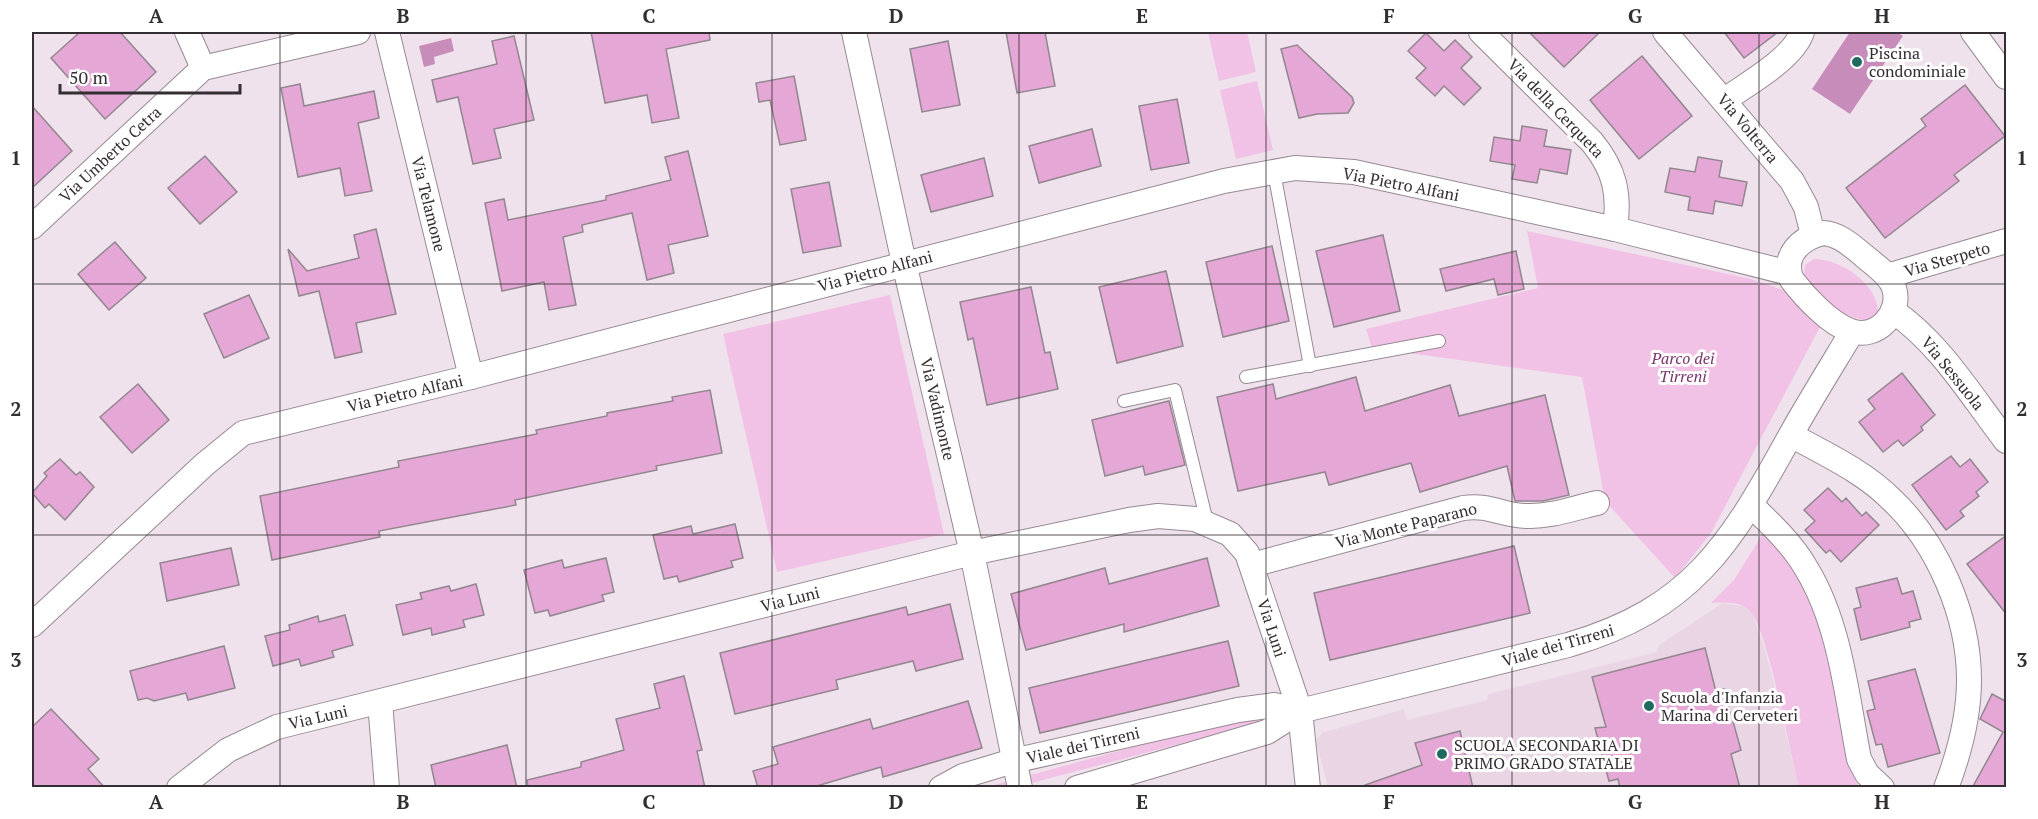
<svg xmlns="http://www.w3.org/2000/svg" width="2038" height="819" font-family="'PT Serif',serif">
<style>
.built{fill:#e9d5e4}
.green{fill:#f1c2e5}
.water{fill:#c88cba}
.building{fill:#e5a7d6;stroke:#92868f;stroke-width:1.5}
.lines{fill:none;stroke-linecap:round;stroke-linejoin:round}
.lane-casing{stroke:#978a93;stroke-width:14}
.street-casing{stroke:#978a93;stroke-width:26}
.lane{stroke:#fff;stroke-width:12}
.street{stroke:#fff;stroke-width:24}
.grid{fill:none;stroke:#332e32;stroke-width:1.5;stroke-opacity:0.55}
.poi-dot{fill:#206a62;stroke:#fff;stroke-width:2}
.labels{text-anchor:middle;stroke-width:6;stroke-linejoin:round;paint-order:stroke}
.poi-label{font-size:16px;fill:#332e32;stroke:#fff;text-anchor:start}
.street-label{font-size:16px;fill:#332e32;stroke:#fff}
.park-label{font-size:16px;font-style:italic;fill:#7a336d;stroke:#fff}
.neatline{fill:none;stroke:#332e32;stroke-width:2}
.grid-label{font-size:20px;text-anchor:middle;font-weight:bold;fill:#332e32}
</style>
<rect width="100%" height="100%" fill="#efe2ec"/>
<!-- built -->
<path class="built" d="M1723,603L1746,607L1753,614L1769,664L1799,787H1328L1316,741L1322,733L1404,709L1407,720L1487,700L1488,694L1657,652L1659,645Z"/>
<!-- green -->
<g class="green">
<path d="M1208,32H1247L1256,72L1219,81Z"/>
<path d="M1257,81L1273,150L1236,159L1220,90Z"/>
<path d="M1527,231L1751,279L1789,292L1818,312L1820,327L1711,533L1675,578L1605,501L1582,377L1372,348L1366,329L1538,288Z"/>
<path d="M1814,259C1841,259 1880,285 1878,315L1872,321C1841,319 1822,297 1804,276L1805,265Z"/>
<path d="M890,295L944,534L777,572L723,334Z"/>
<path d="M1766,534L1785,548L1816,613L1858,787H1799C1791,758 1767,623 1748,609C1738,601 1723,603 1711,603L1734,580L1762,535Z"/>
<path d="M1269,710L1271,720L1016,787L983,788Z"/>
</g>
<!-- water -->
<g class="water">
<path d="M1850,32H1897L1903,36L1850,114L1812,89Z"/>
<path d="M451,38L454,51L434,57L435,64L424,67L419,46Z"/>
</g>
<!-- building -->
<g class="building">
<path d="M80,32H120L156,72L105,119L51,58Z"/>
<path d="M591,32H709L710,40L666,49L679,118L652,123L647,95L605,103Z"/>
<path d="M1006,32H1045L1055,86L1017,93Z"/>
<path d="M1529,32H1600L1564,67Z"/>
<path d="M1724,32H1778L1744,58Z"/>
<path d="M1426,33L1444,51L1455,40L1472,57L1461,68L1481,88L1464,105L1444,86L1435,96L1416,78L1426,68L1408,51Z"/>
<path d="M514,36L534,120L494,129L501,158L473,164L458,97L437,102L432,80L497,64L492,41Z"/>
<path d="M948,41L960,105L922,112L910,49Z"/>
<path d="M1297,45L1352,97L1354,103L1348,113L1317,114L1299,118L1281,49Z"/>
<path d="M1642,56L1692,116L1639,159L1590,100Z"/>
<path d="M794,76L806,140L780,145L770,100L759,102L756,83Z"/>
<path d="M300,84L304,106L374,91L379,118L358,123L372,191L345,196L340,168L298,177L281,88Z"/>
<path d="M1965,85L2005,136L1954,175L1959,181L1885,238L1846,188L1926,126L1921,119Z"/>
<path d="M1177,99L1189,163L1151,170L1139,106Z"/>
<path d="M32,106L72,151L32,188Z"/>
<path d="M1522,126L1547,130L1544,146L1571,150L1567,174L1540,169L1537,183L1512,179L1515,165L1490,161L1494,137L1520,141Z"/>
<path d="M1092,129L1101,166L1039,183L1029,146Z"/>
<path d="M688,151L708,236L668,245L674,273L647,280L632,213L582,225L583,232L563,237L576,305L549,310L544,282L502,291L485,203L504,199L508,220L606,200V196L671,180L665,157Z"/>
<path d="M205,156L237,192L200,224L168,188Z"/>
<path d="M1698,157L1722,161L1719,177L1747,182L1742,206L1715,201L1713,214L1688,210L1690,197L1665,192L1670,168L1695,172Z"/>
<path d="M984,158L993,196L931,212L921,175Z"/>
<path d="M829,182L841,246L803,253L791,189Z"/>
<path d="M376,229L396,314L356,323L362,352L335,358L319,291L299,296L288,249L307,271L359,258L354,235Z"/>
<path d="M1383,235L1400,311L1334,327L1316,251Z"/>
<path d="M115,242L146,278L109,310L78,274Z"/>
<path d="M1272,246L1289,321L1223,337L1206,262Z"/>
<path d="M1516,251L1524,289L1498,295L1494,279L1446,291L1440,269Z"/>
<path d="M1166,271L1183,346L1117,363L1099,287Z"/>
<path d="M1031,287L1045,353L1050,352L1058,389L987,405L973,338L968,340L960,302Z"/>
<path d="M249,295L269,338L224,358L204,314Z"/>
<path d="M1902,373L1935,415L1921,427L1923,430L1903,446L1898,440L1883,452L1859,422L1875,409L1868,400Z"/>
<path d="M1356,377L1365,411L1450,385L1459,416L1545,395L1569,495L1543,501H1515L1507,466L1420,492L1411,463L1329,485L1325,472L1238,491L1217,397L1273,384L1276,399Z"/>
<path d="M138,384L169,420L132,453L100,417Z"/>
<path d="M710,390L722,453L656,466L657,470L515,500L516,505L379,531L380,537L272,560L260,496L399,467L398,461L537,434L536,430L607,416V413L673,401L672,397Z"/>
<path d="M1169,401L1185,465L1145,475L1143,466L1105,476L1092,420Z"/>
<path d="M1951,456L1960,467L1970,459L1988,482L1976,492L1979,496L1960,511L1964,516L1946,530L1912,485Z"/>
<path d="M60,459L76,475L80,472L94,487L65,520L49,504L45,508L32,493L47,476L44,473Z"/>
<path d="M1828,488L1842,502L1846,498L1862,516L1866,512L1879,525L1841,562L1830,550L1826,553L1805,530L1815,521L1804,510Z"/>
<path d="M735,524L743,558L731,561L733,567L679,582L677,576L664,579L653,535L691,526L693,534Z"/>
<path d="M2007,535V615L1967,564Z"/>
<path d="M1514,546L1530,613L1330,660L1314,593Z"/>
<path d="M231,548L239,585L167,601L160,563Z"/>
<path d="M606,558L614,592L602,595L604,601L550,616L548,610L535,613L524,570L562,560L564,568Z"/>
<path d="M1207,558L1219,606L1124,632V624L1026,650L1011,594L1105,568L1109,584Z"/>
<path d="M1897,578L1902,594L1913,591L1921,619L1909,622L1910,627L1861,640L1854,609L1861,607L1856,588Z"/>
<path d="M476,584L484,615L463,620L465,627L432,635L431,628L403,635L396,605L422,599L420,593L449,586L451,591Z"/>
<path d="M950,604L963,659L916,671L913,661L836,680L838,689L735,714L720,653L906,607L908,615Z"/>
<path d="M345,615L353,645L332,651L334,657L301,666L299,659L273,666L265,636L290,630L289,625L318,616L319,622Z"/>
<path d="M1228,641L1239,686L1040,733L1029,688Z"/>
<path d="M224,646L235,688L188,700L186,693L154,701L147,698L138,700L130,671Z"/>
<path d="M1705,648L1716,692L1724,689L1741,750L1731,754L1740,788H1620L1618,779L1609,781L1595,728L1606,727L1592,677Z"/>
<path d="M1915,669L1940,753L1888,767L1882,744L1876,745L1867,711L1875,709L1868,681Z"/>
<path d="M684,676L702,750L697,751L705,788H528L527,780L581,767V762L624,750L616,719L660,708L654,684Z"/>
<path d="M1992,694L2007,702V788H1972L2003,732L1980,719Z"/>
<path d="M968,701L982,748L883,777L881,767L810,788H758L753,771L778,764L773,747L870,719L873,729Z"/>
<path d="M51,709L99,759L88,769L105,788H32V727Z"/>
<path d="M1460,731L1473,788H1365V785L1422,765L1415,743Z"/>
<path d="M507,745L517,788H436L431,765Z"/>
</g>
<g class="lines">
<!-- lane casing -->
<g class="lane-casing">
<g id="lane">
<path d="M1274,172L1310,366"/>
<path d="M1246,377L1439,341"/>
<path d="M1124,401L1175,390L1207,522"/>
</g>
</g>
<!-- street casing -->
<g class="street-casing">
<g id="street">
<path d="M187,32L203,68"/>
<path d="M387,32L471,377"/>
<path d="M854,32L904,263L972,553L1020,788"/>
<path d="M1481,32L1592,142C1615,170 1620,194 1615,229"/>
<path d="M1665,32L1792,181L1806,207L1813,235"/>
<path d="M1973,32L2006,77"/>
<path d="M1725,100C1748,83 1793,59 1802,32"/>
<path d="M32,227L203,68L358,32"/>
<path d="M1823,233C1839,234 1851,245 1863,255C1873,264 1890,274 1894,288C1902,313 1877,340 1851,331C1830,324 1805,297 1792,280C1781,256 1801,238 1823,233Z"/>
<path d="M1887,276L2006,241"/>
<path d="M1893,311C1940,343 1972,397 2006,441"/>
<path d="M1791,435C1825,454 1863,471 1891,499C1938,543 1969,616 1969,680C1969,717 1959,754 1946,788"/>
<path d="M1752,506C1772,525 1792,544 1806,568C1840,623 1847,697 1859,759L1867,774L1882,788"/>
<path d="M1252,565L1463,508C1491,504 1502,516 1527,516C1550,517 1574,508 1597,503"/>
<path d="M32,625L205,464L243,433L471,377L1224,181L1295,168L1354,172L1615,229L1789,273"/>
<path d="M380,702L387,788"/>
<path d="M179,788L228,750L277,727L972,553L1129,520L1158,516L1195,519L1230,534L1247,553L1300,711L1308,788"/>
<path d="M941,788L963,776L1013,761L1238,710L1274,705L1300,711"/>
<path d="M1077,788L1267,732L1300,711L1568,645C1692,609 1730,545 1789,438C1809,402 1831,367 1852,332"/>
</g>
</g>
<!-- lane -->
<use href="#lane" class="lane"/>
<!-- street -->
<use href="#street" class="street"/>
</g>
<!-- grid -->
<path class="grid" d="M280,32V788M526,32V788M772,32V788M1019,32V788M1266,32V788M1512,32V788M1759,32V788M32,284H2006M32,535H2006"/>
<!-- markers -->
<g class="poi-dot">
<circle cx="1857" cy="62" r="6"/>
<circle cx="1649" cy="706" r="6"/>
<circle cx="1442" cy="754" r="6"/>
</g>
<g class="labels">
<!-- poi labels -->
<g class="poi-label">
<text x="1869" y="59">Piscina<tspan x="1869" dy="18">condominiale</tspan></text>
<text x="1661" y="703">Scuola d'Infanzia<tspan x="1661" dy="18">Marina di Cerveteri</tspan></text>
<text x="1454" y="751">SCUOLA SECONDARIA DI<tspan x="1454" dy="18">PRIMO GRADO STATALE</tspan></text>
</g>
<!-- street labels -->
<g class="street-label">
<text transform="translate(1556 108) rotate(46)" y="6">Via della Cerqueta</text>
<text transform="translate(1748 128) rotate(50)" y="6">Via Volterra</text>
<text transform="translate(110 154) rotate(-43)" y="6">Via Umberto Cetra</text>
<text transform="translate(1401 184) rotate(11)" y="6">Via Pietro Alfani</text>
<text transform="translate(429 204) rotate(76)" y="6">Via Telamone</text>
<text transform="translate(1947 259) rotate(-16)" y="6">Via Sterpeto</text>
<text transform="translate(875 271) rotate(-15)" y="6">Via Pietro Alfani</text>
<text transform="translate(1953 373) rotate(51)" y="6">Via Sessuola</text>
<text transform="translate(405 393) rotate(-13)" y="6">Via Pietro Alfani</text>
<text transform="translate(938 409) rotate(77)" y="6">Via Vadimonte</text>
<text transform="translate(1406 525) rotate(-14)" y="6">Via Monte Paparano</text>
<text transform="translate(790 599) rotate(-14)" y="6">Via Luni</text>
<text transform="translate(1272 628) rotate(72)" y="6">Via Luni</text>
<text transform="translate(1558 645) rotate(-16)" y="6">Viale dei Tirreni</text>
<text transform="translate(318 717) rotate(-13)" y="6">Via Luni</text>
<text transform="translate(1083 745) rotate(-13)" y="6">Viale dei Tirreni</text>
</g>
<!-- park labels -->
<g class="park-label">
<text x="1683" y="364">Parco dei<tspan x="1683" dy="18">Tirreni</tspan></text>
</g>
</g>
<!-- border -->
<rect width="2038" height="819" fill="none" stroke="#ffffff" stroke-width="66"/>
<!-- scale -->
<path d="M60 84v9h180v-9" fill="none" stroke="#332e32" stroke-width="3"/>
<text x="69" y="84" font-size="18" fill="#332e32" stroke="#ffffff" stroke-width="4.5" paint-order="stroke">50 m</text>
<rect x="33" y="33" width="1972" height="753" class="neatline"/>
<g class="grid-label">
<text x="156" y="23">A</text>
<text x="403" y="23">B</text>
<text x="649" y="23">C</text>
<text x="896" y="23">D</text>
<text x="1142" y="23">E</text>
<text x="1389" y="23">F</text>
<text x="1635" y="23">G</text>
<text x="1882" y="23">H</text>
<text x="16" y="165">1</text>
<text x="2022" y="165">1</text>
<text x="16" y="416">2</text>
<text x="2022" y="416">2</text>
<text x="16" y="667">3</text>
<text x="2022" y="667">3</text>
<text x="156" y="809">A</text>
<text x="403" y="809">B</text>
<text x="649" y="809">C</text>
<text x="896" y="809">D</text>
<text x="1142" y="809">E</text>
<text x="1389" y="809">F</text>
<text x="1635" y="809">G</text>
<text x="1882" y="809">H</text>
</g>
</svg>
